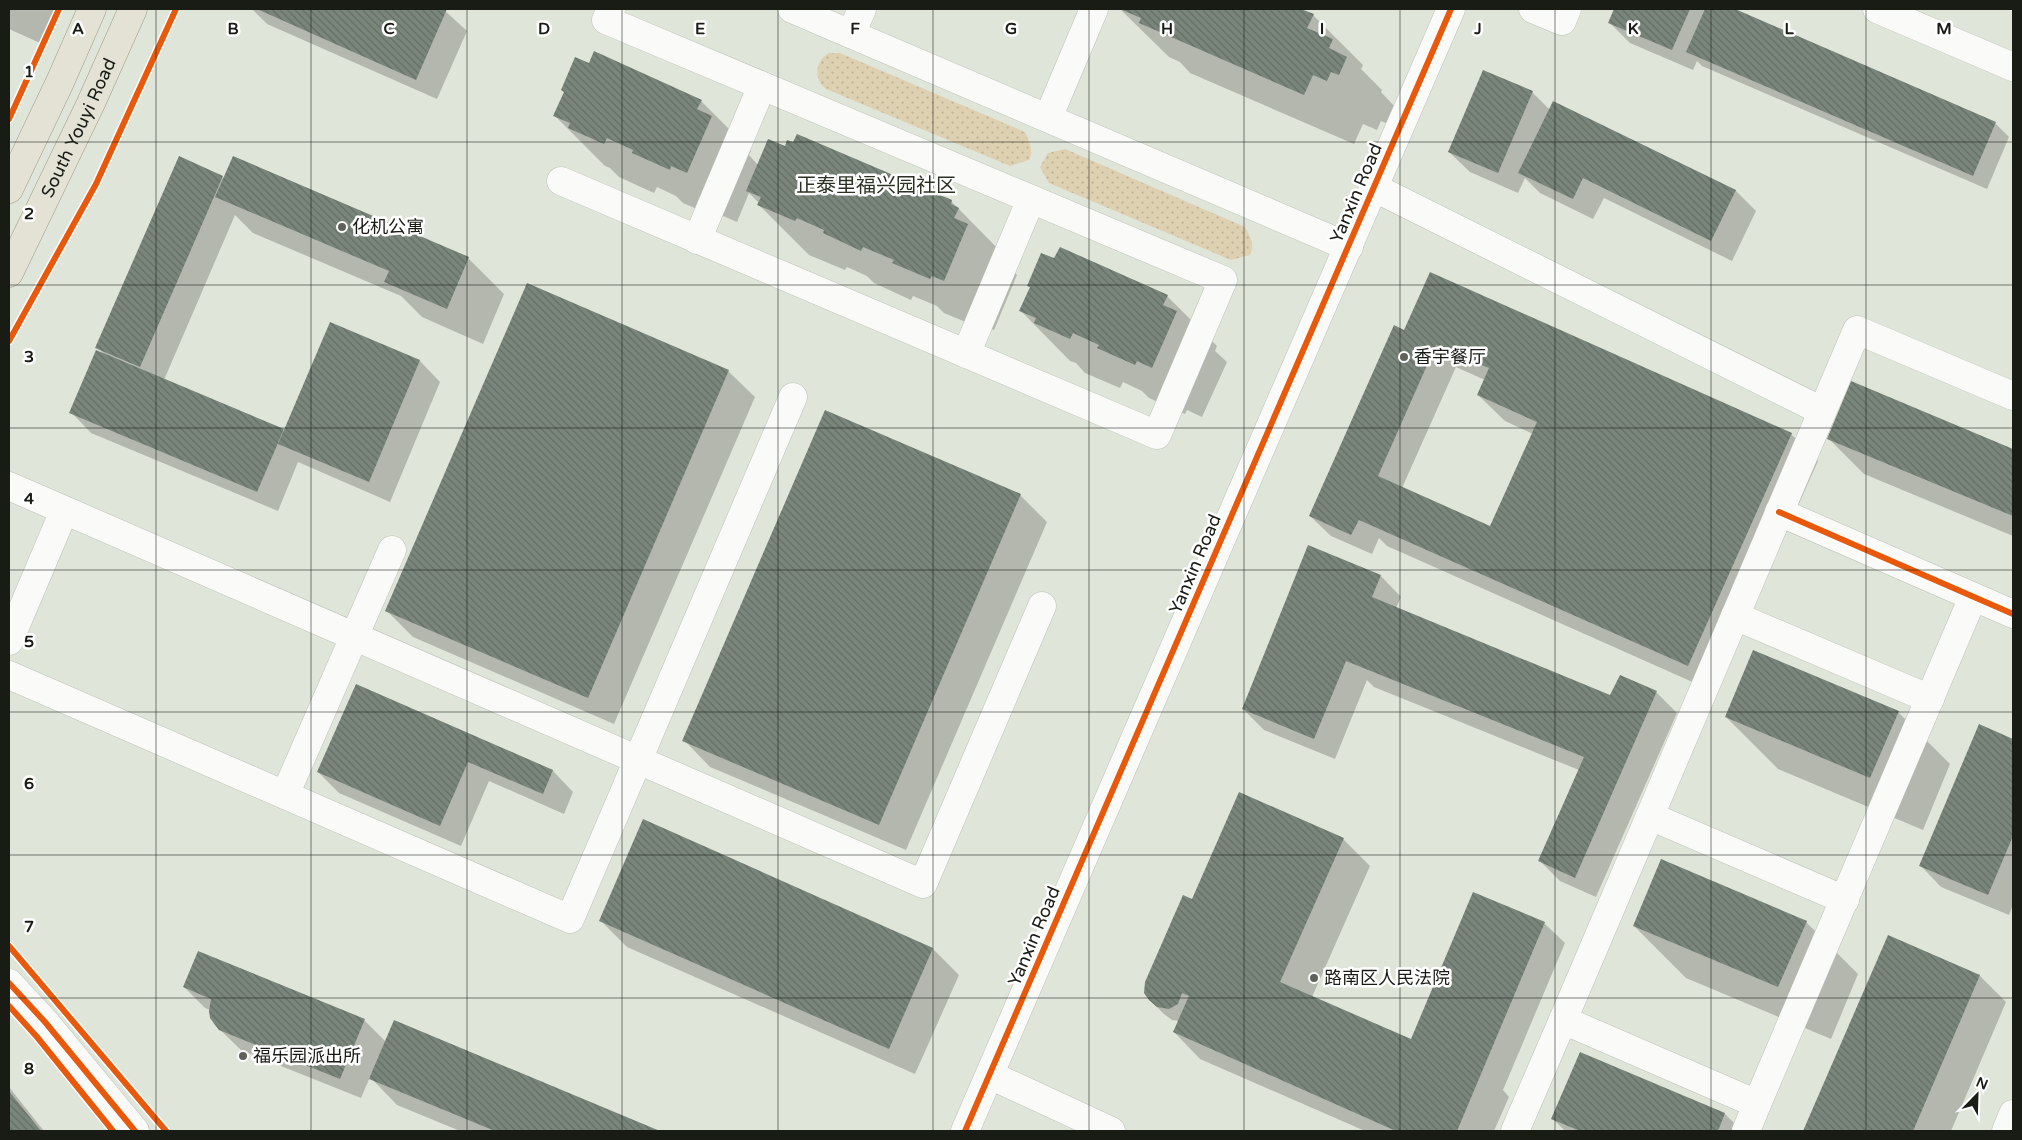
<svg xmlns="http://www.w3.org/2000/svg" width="2022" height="1140" font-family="'Varela Round','Noto Sans SC',sans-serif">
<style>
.grass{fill:url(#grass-dots)}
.shadow{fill:#0003;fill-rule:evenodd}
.building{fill:url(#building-back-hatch);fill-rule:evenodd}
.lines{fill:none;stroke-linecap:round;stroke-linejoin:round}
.minor-casing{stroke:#bec2b9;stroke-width:29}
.major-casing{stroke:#9b9c82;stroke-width:29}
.minor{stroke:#fafbf9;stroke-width:28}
.major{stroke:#e3e2d5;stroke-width:28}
.cycleway-casing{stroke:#fff;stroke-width:9}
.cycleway{stroke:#e8590c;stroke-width:6}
.grid{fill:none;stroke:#181c15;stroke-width:1;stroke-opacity:0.55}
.poi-dot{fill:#5e625a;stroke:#fff;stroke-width:2}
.labels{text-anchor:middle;stroke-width:5;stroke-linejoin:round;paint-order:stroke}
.street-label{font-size:18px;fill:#181c15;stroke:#fff}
.poi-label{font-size:18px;fill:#181c15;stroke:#fff;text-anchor:start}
.quarter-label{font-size:20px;fill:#2c3324;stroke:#fff}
.grid-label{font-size:16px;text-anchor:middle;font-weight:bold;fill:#181c15;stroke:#fff;stroke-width:5;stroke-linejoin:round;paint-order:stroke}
</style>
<defs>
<pattern id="grass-dots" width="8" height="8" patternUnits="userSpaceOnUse" patternTransform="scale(1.25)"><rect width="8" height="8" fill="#ded1b1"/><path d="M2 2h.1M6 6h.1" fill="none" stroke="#beb397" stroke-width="1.8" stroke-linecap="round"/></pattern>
<pattern id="building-back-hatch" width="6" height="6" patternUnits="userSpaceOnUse" patternTransform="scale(1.25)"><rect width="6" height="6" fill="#7a867b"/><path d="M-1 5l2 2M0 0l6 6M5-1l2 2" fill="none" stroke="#636d64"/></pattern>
</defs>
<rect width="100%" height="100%" fill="#e0e5da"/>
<!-- grass -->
<g class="grass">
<path d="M829,53H840L1025,132C1029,142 1034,150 1029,160L1010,166L826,89C813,79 815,61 829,53Z"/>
<path d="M1065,149L1245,227C1250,236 1255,245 1250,255L1231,260L1049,183L1040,167L1048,153Z"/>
</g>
<!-- shadow -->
<g class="shadow">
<path d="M9,9H55L40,43L9,29Z"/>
<path d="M252,9H443L467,31L437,99L267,24Z"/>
<path d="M1120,9H1298L1313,15L1363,65L1361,69L1382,90L1381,92L1396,108L1389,124L1381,121L1377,130L1363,124L1354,144L1190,73L1180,62L1169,57Z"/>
<path d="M1616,9H1732L1995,123L2009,137L1987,189L1702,66L1697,61L1693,70L1630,43L1610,23Z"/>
<path d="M1532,92L1550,110L1736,191L1756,211L1732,261L1604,198L1593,219L1540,193L1525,178L1518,193L1470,172L1449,152Z"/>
<path d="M701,101L751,151L749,155L758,165L785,147L951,201L1008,259L1006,264L1017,275L994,330L982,325L980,328L944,313L937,306L913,296L911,300L874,283L867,276L847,267L845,270L809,255L759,205V203L749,193L737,222L721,215L720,219L683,203L676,196L657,187L654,193L619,177L610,168L605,166L555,116Z"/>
<path d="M180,158L224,179L468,258L504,294L483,344L422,317L401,296L253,233L235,215L164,380L285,432L420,361L440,382L390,502L298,462L278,511L91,433L71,412L104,354L97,347Z"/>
<path d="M1167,296L1217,346L1215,351L1227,362L1202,417L1187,410L1185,414L1149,398L1142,391L1123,382L1120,388L1085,373L1076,363L1070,361L1021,311Z"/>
<path d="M1405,332L1791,434L1818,461L1715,692L1387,546L1379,538L1372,554L1331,536L1310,516ZM1456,367L1485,380L1478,395L1505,421L1533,434L1496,530L1402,488Z"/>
<path d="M728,371L755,397L614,724L413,637L387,611Z"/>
<path d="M1851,383L2013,450V536L1864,474L1828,438Z"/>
<path d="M1020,495L1047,522L906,850L710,767L684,740Z"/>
<path d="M1381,576L1401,597L1396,608L1610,696L1656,692L1677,713L1596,897L1560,881L1540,861L1579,770L1374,687L1367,680L1335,759L1264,730L1243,709Z"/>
<path d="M356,686L553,771L573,792L564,814L489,781L461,846L339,793L318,772Z"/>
<path d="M1898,712L1950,764L1923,830L1778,769L1726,717Z"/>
<path d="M1980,726L2013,740V905L2009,915L1941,887L1921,866Z"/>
<path d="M644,821L933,949L959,975L915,1074L627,947L600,920Z"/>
<path d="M1343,839L1370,866L1312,997L1412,1040L1544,923L1565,943L1503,1090L1509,1097L1494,1131H1365L1200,1059L1174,1032L1179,1021L1172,1020L1164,1014L1150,1000L1192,900Z"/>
<path d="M1806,922L1858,974L1831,1039L1686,978L1634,926Z"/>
<path d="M1889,937L1980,976L2006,1002L1951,1131H1805Z"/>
<path d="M184,987L364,1020L386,1042L394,1021L657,1131H460L397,1105L370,1077L361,1098L241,1050L214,1024L210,1010L205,1008Z"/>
<path d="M1580,1053L1725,1114L1742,1131H1565L1553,1119Z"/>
<path d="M9,1087L44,1131H9Z"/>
</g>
<!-- building -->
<g class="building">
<path d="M257,9H447L416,80Z"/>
<path d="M1120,9H1301L1314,14L1307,28L1333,39L1329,48L1347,57L1339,75L1331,72L1327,81L1313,75L1304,95L1139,23L1141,18Z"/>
<path d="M1614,9H1690L1672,50L1608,23Z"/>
<path d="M1705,9H1735L1996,122L1973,176L1686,52Z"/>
<path d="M594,51L702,100L697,109L712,116L687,173L671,166L670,170L632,153L633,150L607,138L604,144L568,128L570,123L553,116L564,92L561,90L575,57L589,63Z"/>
<path d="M1483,70L1533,91L1498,173L1448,152Z"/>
<path d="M1553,101L1736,190L1711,241L1583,178L1573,199L1518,173Z"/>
<path d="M797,134L952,200L951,204L959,208L954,218L968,224L944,281L932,276L930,279L892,263L894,260L863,247L861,251L823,233L824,230L797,218L795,221L757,205L761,197L746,191L768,139L785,146L787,140L793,142Z"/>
<path d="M179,156L223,176L140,367L95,348Z"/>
<path d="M233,156L469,257L447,309L384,282L389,271L215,197Z"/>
<path d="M1060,247L1168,295L1163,305L1177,311L1152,368L1137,361L1135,365L1097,348L1099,345L1073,333L1070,339L1034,323L1036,318L1019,311L1030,287L1027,286L1041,253L1054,258Z"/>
<path d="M1430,272L1792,433L1688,666L1359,520L1351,535L1309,516L1394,325L1404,330ZM1436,345L1489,368L1477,395L1537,422L1490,526L1378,476Z"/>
<path d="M527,283L729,370L588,698L385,611Z"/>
<path d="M330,322L420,360L369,482L278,444Z"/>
<path d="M96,350L284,429L257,492L69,413Z"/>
<path d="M1851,381L2013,449V516L1827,439Z"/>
<path d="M825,410L1021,494L879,825L682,741Z"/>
<path d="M1308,545L1381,575L1372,597L1610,695L1620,675L1657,691L1575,878L1538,861L1584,757L1346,661L1314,739L1242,709Z"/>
<path d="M1753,650L1899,711L1870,778L1725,717Z"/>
<path d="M356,684L553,770L543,794L468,762L440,826L317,772Z"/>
<path d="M1979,724L2013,739V836L1988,895L1919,866Z"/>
<path d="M1239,792L1344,838L1280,982L1411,1039L1473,892L1545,922L1457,1131H1396L1173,1032L1189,996L1182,993L1178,1004L1169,1009L1157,1007L1149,1000L1144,993L1145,982L1183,895L1192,899Z"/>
<path d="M643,819L933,948L889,1049L599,921Z"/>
<path d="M1661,859L1807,921L1778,987L1633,926Z"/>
<path d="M1888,935L1980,975L1913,1131H1803Z"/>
<path d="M198,951L365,1019L340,1079L219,1030L210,1018L209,1011L211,999L183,987Z"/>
<path d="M394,1020L660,1131H495L369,1079Z"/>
<path d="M1580,1052L1725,1113L1718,1131H1580L1551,1119Z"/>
<path d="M9,1091L41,1131H9Z"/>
</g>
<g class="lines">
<!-- minor casing -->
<g class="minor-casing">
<g id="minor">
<path d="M792,9L1349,247"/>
<path d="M1533,9L1562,21L1567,9"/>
<path d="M1877,9L2013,67"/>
<path d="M851,34L862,9"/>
<path d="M1048,118L1094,9"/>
<path d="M561,181L1157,435L1223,280L606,20L611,9"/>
<path d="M1375,188L1822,411"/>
<path d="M697,240L762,86"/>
<path d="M966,354L1031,199"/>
<path d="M9,486L923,884L1042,606"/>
<path d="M1779,512L2013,614"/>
<path d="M1973,597L1757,1104L1563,1020L1857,330L2013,396"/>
<path d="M1735,616L1930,699"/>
<path d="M9,641L64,511"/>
<path d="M9,675L570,919L793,397"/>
<path d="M285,795L392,550"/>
<path d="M1650,816L1845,900"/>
<path d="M9,983L45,1022L135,1131"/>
<path d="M990,1075L1111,1131"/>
<path d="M965,1131L1451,9"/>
<path d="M1515,1131L1563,1020"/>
<path d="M1746,1131L1757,1104"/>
<path d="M2006,1131L2013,1114"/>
</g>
</g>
<!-- major casing -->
<g class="major-casing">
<g id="major">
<path d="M9,189L60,82L92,9"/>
<path id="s1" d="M9,273L91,103L133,9"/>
</g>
</g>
<!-- minor -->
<use href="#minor" class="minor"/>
<!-- major -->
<use href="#major" class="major"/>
<!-- cycleway casing -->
<g class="cycleway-casing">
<g id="cycleway">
<path d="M9,119L59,9"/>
<path d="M9,341L96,184L176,9"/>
<path d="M1779,512L2013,614"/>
<path d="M9,946L166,1131"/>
<path d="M9,983L45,1022L135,1131"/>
<path d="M9,1006L37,1037L113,1131"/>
<path d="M965,1131L1451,9"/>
</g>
</g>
<!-- cycleway -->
<use href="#cycleway" class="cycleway"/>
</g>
<!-- grid -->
<path class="grid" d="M156,9V1131M311,9V1131M467,9V1131M622,9V1131M778,9V1131M933,9V1131M1089,9V1131M1244,9V1131M1400,9V1131M1555,9V1131M1711,9V1131M1866,9V1131M9,142H2013M9,285H2013M9,428H2013M9,570H2013M9,712H2013M9,855H2013M9,998H2013"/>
<!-- markers -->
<g class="poi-dot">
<circle cx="342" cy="227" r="5"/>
<circle cx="1404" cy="357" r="5"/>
<circle cx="1314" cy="978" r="5"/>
<circle cx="243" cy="1056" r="5"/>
</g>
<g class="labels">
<!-- street labels -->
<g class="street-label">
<text dy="6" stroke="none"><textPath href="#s1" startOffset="161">South Youyi Road</textPath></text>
<text transform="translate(1356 193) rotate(-67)" y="6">Yanxin Road</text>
<text transform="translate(1195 564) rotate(-67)" y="6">Yanxin Road</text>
<text transform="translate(1034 936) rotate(-67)" y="6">Yanxin Road</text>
</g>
<!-- poi labels -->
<g class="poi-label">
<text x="352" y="233">化机公寓</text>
<text x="1414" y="363">香宇餐厅</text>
<text x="1324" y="984">路南区人民法院</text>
<text x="253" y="1062">福乐园派出所</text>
</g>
<!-- quarter labels -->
<g class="quarter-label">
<text x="876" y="192">正泰里福兴园社区</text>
</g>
</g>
<g class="grid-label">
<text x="78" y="34">A</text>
<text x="233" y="34">B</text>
<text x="389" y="34">C</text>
<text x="544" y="34">D</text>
<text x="700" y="34">E</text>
<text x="855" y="34">F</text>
<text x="1011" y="34">G</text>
<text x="1167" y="34">H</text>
<text x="1322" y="34">I</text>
<text x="1478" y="34">J</text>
<text x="1633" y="34">K</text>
<text x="1789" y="34">L</text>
<text x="1944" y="34">M</text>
<text x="29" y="77">1</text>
<text x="29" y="219">2</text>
<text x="29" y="362">3</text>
<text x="29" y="504">4</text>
<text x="29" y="647">5</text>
<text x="29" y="789">6</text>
<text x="29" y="932">7</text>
<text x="29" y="1074">8</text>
</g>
<!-- border -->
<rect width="2022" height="1140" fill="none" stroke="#181c15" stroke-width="20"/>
<!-- north arrow -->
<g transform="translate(1977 1095) rotate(23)" stroke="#ffffff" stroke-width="4" paint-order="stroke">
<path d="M0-4L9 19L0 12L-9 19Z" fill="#181c15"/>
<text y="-8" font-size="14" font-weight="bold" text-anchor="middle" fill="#181c15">N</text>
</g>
</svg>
